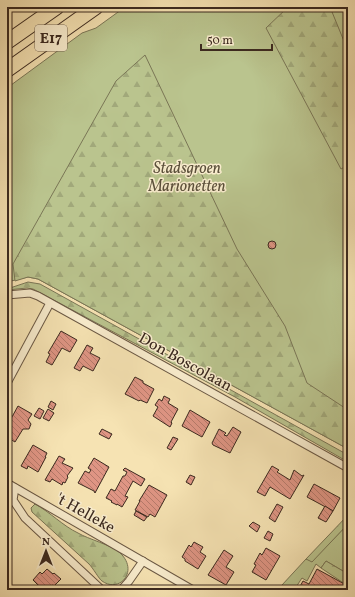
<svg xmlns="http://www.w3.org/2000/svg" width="355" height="597" font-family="Vollkorn,serif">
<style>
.green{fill:#bac48e;stroke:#7a7656}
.forest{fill:url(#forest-firs);stroke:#7a7656}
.building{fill:url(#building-back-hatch);stroke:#3b291f}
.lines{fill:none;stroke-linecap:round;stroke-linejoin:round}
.street-casing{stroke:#6a5844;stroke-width:9}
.highway-casing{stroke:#3b291f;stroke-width:16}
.street{stroke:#f9edce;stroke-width:7}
.highway{stroke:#f6e3b3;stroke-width:14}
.labels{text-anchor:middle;stroke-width:3;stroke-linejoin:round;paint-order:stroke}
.shield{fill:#f9edce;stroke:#746454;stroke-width:1}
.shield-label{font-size:15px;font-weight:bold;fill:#3b291f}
.park-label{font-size:16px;font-style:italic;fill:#5b503b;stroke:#f9edce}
.street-label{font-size:16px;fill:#3b291f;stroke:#f9edce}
</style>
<defs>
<pattern id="forest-firs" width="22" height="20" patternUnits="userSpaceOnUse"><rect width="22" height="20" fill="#bac48e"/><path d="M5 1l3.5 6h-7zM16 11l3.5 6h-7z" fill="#a1a87a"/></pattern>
<pattern id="building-back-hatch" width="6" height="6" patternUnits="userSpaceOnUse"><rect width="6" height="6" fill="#df9584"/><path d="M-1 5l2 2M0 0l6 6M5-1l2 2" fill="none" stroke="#b67a6b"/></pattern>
</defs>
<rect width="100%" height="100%" fill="#f6e3b3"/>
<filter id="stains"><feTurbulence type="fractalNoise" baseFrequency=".005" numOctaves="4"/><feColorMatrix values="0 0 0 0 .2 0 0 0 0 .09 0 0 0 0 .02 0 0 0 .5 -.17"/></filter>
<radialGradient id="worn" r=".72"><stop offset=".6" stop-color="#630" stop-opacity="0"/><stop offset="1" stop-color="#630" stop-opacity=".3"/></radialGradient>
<!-- green -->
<g class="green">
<path d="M125,7H348V449L38,279L28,277L7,282V88L82,33L96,28Z"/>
<path d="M348,524V574L326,561L321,568L316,564L307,581L302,578L294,590H287L282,585L306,559L312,561Z"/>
</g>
<!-- forest -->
<g class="forest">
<path d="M288,7H330L348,51V165L341,169L266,28Z"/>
<path d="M145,55L237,249L285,326L307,383L348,410V449L38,279L28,277L15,281L13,264L116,81Z"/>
<path d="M28,282L40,284L348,455V462L235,397L33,289L27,288L7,290V289Z"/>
<path d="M35,504C50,512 63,526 78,533C88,539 111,545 119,552C140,570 120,594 102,581C99,579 93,568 89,564L32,512L31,508Z"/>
<path d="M348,515V524L312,562L306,559Z"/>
<path d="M326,561L348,574V586L321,568Z"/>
</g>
<!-- building -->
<g class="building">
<circle cx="272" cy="245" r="4"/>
<path d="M61,331L77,340L70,352L62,348L52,365L46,362L50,354L48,353Z"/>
<path d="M87,345L93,348L90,353L100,358L93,371L83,366L80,371L74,368Z"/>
<path d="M135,377L143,381V383L154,389L147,403L140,400L139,401L125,394Z"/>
<path d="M164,396L170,399L168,403L178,409L171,422L172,423L170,427L153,416L158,407L155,405L159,399L162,401Z"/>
<path d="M51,401L56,404L53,410L48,407Z"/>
<path d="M18,406L32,414L28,420L31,424L29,429H23L15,442L7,437V426Z"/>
<path d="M39,408L44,411L40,419L34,416Z"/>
<path d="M48,409L54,413L49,421L43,418Z"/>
<path d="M190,410L210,422L202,437L182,426Z"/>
<path d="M233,427L241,432L230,453L213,445L212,443L219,429L226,433L224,435L227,436Z"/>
<path d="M102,429L112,434L109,439L99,434Z"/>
<path d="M173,437L178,439L171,450L167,448Z"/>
<path d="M33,445L47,453L45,457H46L38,472L28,466L27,469L21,466Z"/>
<path d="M59,456L65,459L62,463L73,468L67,476L68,477L65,483L63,482L62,485L52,479L50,482L45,480Z"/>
<path d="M94,458L109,467L95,493L94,491L78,483L85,471L89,473L91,470L88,468Z"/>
<path d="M272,466L279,470L277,472L290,480L294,470L302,476L304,475L290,499L270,487L265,496L257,492Z"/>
<path d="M125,468L145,479L141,486L133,481L125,496L128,497L122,507L117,504V505L111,502L112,501L106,498L111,489L115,491L123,476H125L127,472L123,470Z"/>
<path d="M190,475L195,477L191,485L186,482Z"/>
<path d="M314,484L340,498L333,511L307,497Z"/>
<path d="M149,485L167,495L155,517L150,514L148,517L135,510L140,501H139Z"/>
<path d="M277,504L283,507L275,522L269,518Z"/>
<path d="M325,506L333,511L326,522L318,518Z"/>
<path d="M136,511L147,517L144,521L134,515Z"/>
<path d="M253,522L260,526L257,532L249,526Z"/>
<path d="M268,531L273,534L270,541L264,538Z"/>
<path d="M194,542L203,547L200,552L206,556L198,569L185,561V559L182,557L189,545L191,547Z"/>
<path d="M266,548L280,556L266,580L252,572L256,565L254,564L260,553L262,555Z"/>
<path d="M224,550L233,556L226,567L234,572L226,585L208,575Z"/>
<path d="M47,569L53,574L54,573L61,579L54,586L52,585L48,590H41V588L33,580L40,572L42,574Z"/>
<path d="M317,569L348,586L346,589L347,590H298L303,581L309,584Z"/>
</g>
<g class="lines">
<!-- street casing -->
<g class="street-casing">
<g id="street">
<path d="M7,295L30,293L38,296L348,468"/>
<path d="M7,383L50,303"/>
<path d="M7,483L193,590"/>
<path d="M15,488L13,500L25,518L102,590"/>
<path d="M121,590L129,581L143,561"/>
</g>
</g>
<!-- highway casing -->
<g class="highway-casing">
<g id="highway">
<path d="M7,42L57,7"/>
<path d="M7,70L96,7"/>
</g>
</g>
<!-- street -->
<use href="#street" class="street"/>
<!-- highway -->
<use href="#highway" class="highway"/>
</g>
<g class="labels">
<!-- shield labels -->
<rect class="shield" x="35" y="25" width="32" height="26" rx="3"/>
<g class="shield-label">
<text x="51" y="43">E17</text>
</g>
<!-- park labels -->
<g class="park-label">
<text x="187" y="173">Stadsgroen<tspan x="187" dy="18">Marionetten</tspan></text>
</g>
<!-- street labels -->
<g class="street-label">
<text transform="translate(186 361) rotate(29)" y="6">Don Boscolaan</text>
<text transform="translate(86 512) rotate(29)" y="6">'t Helleke</text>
</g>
</g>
<!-- margin -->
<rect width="355" height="597" fill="none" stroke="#f6e3b3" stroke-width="24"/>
<rect x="8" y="8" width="339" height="581" fill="none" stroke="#3b291f" stroke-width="2"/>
<rect x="12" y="12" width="331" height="573" fill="none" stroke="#3b291f"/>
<!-- north arrow -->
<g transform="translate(46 551)" stroke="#f9edce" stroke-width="3" paint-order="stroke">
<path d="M0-3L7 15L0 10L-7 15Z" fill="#3b291f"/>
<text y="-6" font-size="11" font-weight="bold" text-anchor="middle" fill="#3b291f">N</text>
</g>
<!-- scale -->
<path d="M201 44v6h71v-6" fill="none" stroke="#3b291f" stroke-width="2"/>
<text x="207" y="44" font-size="12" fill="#3b291f" stroke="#f9edce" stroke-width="3" paint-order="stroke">50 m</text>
<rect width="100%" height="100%" filter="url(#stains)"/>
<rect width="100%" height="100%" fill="url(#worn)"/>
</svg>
